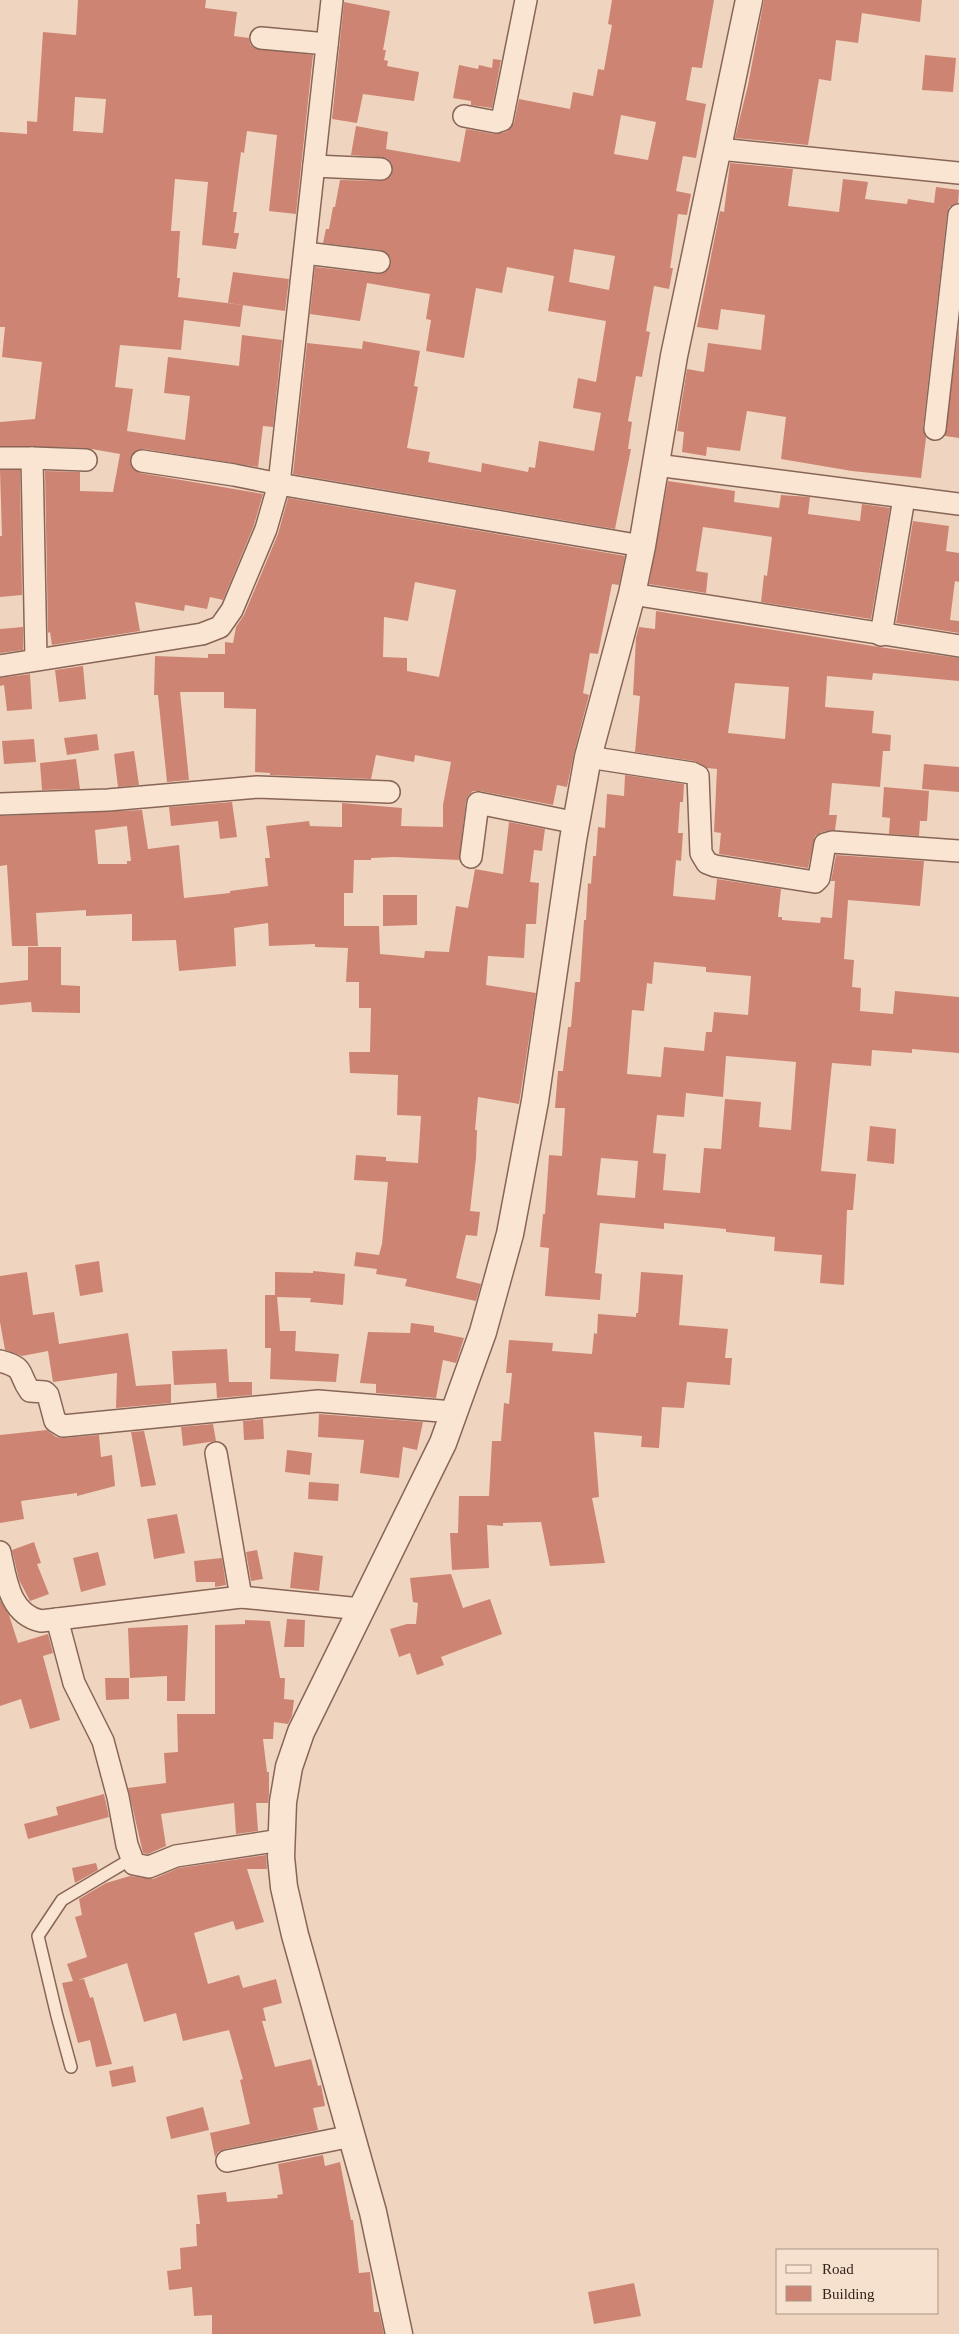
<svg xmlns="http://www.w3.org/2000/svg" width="959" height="2334" font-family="'Times New Roman',serif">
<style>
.building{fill:#ce8473;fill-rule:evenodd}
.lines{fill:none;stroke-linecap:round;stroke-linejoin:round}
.service-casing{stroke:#886557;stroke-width:14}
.minor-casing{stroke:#886557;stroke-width:24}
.tertiary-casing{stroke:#886557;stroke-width:29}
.service{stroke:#fae5d2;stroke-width:11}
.minor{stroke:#fae5d2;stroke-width:21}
.tertiary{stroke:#fae5d2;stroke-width:26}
</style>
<rect width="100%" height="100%" fill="#efd5bf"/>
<!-- building -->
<g class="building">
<path d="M78,0H206L205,8L237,12L234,36L249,38L250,44L254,48L313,55L296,214L269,211L277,135L247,131L244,153L241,152L233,212H237L234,233H239L236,249L202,245L208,182L175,179L171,231H180L177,278H180L178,297L243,305L240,327L184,320L181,350L120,345L115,387L133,389L127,431L185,440L190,396L164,393L168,357L239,366L242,335L282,340L273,427L263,426L258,467L144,449L137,450L130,459L131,466L140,473L263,494L254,525L223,600L210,597L207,609L185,605L184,611L135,602L140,631L52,645L50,632L48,633L45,471L80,472V491L113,492L120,454L86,448L0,446V422L35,419L42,362L2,357L5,327H0V132L27,134V121L37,122L43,32L76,35ZM75,97L106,99L103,133L73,131Z"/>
<path d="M612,0H714L702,68L692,67L686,100L706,104L696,158L683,156L676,191L691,194L687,215L678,214L670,268H673L669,289L654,286L646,331L650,332L642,377L636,376L628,421L632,422L628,449H631L615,529L293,474L307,343L362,349L363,341L420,351L414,386L418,387L407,448L430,452L428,462L481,472L482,463L528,472L529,467L535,468L539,441L594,451L601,413L573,408L578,378L596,382L606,321L548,311L554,276L507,267L502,293L476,288L464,358L426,351L431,320L426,319L430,294L367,283L360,321L310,314L315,267L378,274L384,273L391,264L390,257L381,250L323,243L326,229H329L333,207H335L340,180L381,181L391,176L393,170L392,164L387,158L351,155L356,126L388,132L386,149L460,162L466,129L494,134L506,132L514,123L519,99L570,109L573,92L593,96L598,69L604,70L612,25L608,24ZM621,115L656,122L648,160L614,154ZM574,249L615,256L609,290L569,282Z"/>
<path d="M764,0H922L920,22L862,13L858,43L836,40L831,81L819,79L808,145L735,138L748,85Z"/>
<path d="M344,2L390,11L383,50H386L384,60L388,61L387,66L419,72L414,101L363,94L357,123L332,119Z"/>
<path d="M925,55L956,58L953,92L922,90Z"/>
<path d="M493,59L501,60L492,108L471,105V101L453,98L459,65L478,69L479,65L492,68Z"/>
<path d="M730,163L793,169L788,206L839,212L843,179L868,182L865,199L907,204L908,199L934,203L936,187L959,190L958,203L949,207L947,214L923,428L926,438L921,478L852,471L781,459L786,417L747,411L740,451L707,447L706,456L682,452L684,432L677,431L687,369L704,372L708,343L761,350L765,315L721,309L718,330L697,327L720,211L724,212Z"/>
<path d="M233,272L289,279L285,311L228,303Z"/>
<path d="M959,327V438L945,436Z"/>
<path d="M0,470H20L22,595L0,597V536H2Z"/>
<path d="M668,481L735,491L734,502L779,508L781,495L810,497L808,514L860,521L862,504L890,508L871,619L761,602L764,575L767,576L772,537L703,527L696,571L708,573L706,593L649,584Z"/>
<path d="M288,498L625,556L619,585L612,584L598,654L590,653L583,693L589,695L574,753L567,787L557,785L553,805L480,791H473L468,796L466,801L459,860L394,857L371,858V860H354L353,893H344V926H379L380,954L424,958L425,951L449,952L456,906L468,908L475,869L503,874L509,822L545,829L542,851L534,850L530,882L539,883L536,924H526L524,958L488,956L486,985L536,993L519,1104L478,1097L475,1130H477L476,1158L470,1211L480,1212L477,1236L466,1235L456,1278L481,1284L476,1301L405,1286L407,1279L376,1274L377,1269L354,1266L356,1252L379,1255L382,1244L388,1182L354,1180L356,1155L386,1157V1161L418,1163L421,1116L397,1115L398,1075L350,1073L349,1052H370L371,1008H359V982H346L348,948L315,947V944L269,946L268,923L234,928L236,966L179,971L176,940L132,941V914L86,916V910L36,913L38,946H12L7,865L0,866V816L142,810L148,849L179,845L184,898L230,893V891L268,886L265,858H270L266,826L309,821L310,826L342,827V803L402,808L401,826L443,827V805L451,762L415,755L414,762L376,755L371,779L270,775V773L255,772L256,709L224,708V692H180L189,780L167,782L158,695H154L155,656L208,658V654H225V642L233,643L236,627L244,615L278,534ZM415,582L456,590L439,677L407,671V658L383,657L384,617L408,621ZM127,826L131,861H127V864H98L95,830Z"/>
<path d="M913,521L949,526L946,551L959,553V582L955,581L950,620L959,621V633L896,623Z"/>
<path d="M656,611L879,647L959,658V681L873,673L872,680L827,676L825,707L874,711L872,733L891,735L890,751H883L880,787L832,783L829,815H837L835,830L822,832L815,836L808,868L719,854L721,833L714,832L717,769L707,768L694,761L635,752L640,696L633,695L636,638L639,627L655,629ZM735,683L789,687L785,739L728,733Z"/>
<path d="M23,627V650L0,653V629Z"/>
<path d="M83,666L86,699L59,702L55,670Z"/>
<path d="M30,674L32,709L7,711L4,685L0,686V678Z"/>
<path d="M97,734L99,750L67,755L64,738Z"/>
<path d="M34,739L36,762L4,764L2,741Z"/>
<path d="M134,751L139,785L118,787L114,754Z"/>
<path d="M76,759L80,789L42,790L40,763Z"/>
<path d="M924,764L959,767V792L922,789Z"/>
<path d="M625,775L684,784L683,802H680L678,833H683L681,861L676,860L673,896L715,900L717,879L781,889L778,917H782V920L820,923L821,917L832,918L835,881H831L836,855L924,861L920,906L848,900L844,959L854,960L852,987L861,988L860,1011L893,1014L895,991L959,997V1053L912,1049V1053L872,1050L871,1066L832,1063L821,1171L856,1174L853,1210H847L844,1285L820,1283L822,1255L774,1251L775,1237L726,1232V1229L664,1223V1229L600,1223L595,1273L602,1274L600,1300L545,1296L549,1248L540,1247L543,1214H545L549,1155L562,1156L565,1108H555L558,1071H563L568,1027H571L575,982H580L584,920H586L588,883L591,884L593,856H596L598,827L605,828L607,794L624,796ZM654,962L706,967V972L751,976L748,1015L714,1012L712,1032H706L704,1051L664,1047L661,1077L627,1074L632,1010L644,1011L647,983L652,984ZM726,1056L796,1062L791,1130L759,1127L761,1102L725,1099L721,1149L704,1148L700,1193L663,1190L666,1154L653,1153L657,1115L684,1117L686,1093L723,1097ZM601,1158L638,1161L635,1198L597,1195Z"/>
<path d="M884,787L929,791L927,821H920L919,836L889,834L890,818L882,817Z"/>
<path d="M232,802L237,837L220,839L218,821L171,826L169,807Z"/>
<path d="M383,895H417V925L383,926Z"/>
<path d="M28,947H61V985L80,986V1013L32,1012L31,1002L0,1005V983L28,980Z"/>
<path d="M870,1126L896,1129L894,1164L867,1161Z"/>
<path d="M99,1261L103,1292L80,1296L75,1265Z"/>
<path d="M313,1271L345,1274L343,1305L310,1302L311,1298L277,1297L280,1331H296L295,1351L339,1354L336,1382L270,1379L271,1348H265V1295H275V1272L313,1273Z"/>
<path d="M27,1272L33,1315L54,1312L59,1344L128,1333L136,1386L171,1384V1403L116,1408L117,1373L53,1382L48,1351L22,1356L5,1350L0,1322V1276Z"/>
<path d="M641,1272L683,1275L679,1325L728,1329L725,1358H732L730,1385L687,1382L684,1408L662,1407L659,1448L641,1447L642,1436L594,1432L599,1497L592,1498L605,1563L550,1566L541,1522L503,1523V1526L487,1525L489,1568L452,1570L450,1533H458L459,1496H489L492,1441H501L504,1403L509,1404L512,1373H506L509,1340L553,1343L552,1351L592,1354L594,1333L597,1334L598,1314L636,1317V1313H638Z"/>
<path d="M411,1323L434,1326V1332L464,1338L456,1363L443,1360L436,1398L376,1393V1384L360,1383L368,1332L410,1333Z"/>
<path d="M227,1349L229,1382H226H252V1395L217,1398L216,1383L174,1385L172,1351Z"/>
<path d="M319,1414L423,1422L417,1450L403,1447L399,1478L360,1473L364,1440L318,1437Z"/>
<path d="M263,1419L264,1439L244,1440L243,1421Z"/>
<path d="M213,1424L216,1441L183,1446L181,1427Z"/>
<path d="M47,1430L56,1437L64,1438L99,1435L101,1457L112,1455L115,1486L77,1496V1493L21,1501L24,1519L0,1523V1435Z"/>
<path d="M144,1431L156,1485L141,1487L131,1432Z"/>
<path d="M287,1450L312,1453L310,1475L285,1472Z"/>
<path d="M309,1482L339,1484L338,1501L308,1499Z"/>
<path d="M177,1514L185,1553L154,1559L147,1519Z"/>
<path d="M34,1542L41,1563L37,1564L49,1594L30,1601L19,1580L12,1550Z"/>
<path d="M257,1550L263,1579L251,1581L246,1552Z"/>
<path d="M98,1552L106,1585L81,1592L73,1558Z"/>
<path d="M294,1552L323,1556L319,1591L290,1588Z"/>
<path d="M222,1558L226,1585L215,1587V1582H196L194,1561Z"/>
<path d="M451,1574L463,1608L490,1599L502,1634L441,1657L444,1665L417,1675L410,1653L399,1657L390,1629L407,1624H416L418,1603L413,1602L410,1578Z"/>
<path d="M0,1600L9,1615L18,1643L48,1634L53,1653L43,1656L60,1720L30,1729L21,1699L0,1706Z"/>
<path d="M287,1619L305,1620L304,1647H284Z"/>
<path d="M245,1620L270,1621L280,1678H285L284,1699L294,1700L292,1716L288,1724L274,1722L273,1739H263L267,1772H269V1795L268,1803H256L258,1831L236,1834L234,1803L161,1814L166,1846L148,1854L143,1853L128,1788L166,1783L164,1753L178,1752L177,1714H215V1625L245,1624Z"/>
<path d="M188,1625L185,1701H167V1676L130,1678L128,1628Z"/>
<path d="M105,1678H129V1699L106,1700Z"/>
<path d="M104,1794L109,1817L28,1839L24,1824L58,1815L56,1807Z"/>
<path d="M266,1855L267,1869H247L264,1922L236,1930L233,1921L194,1933L208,1984L239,1975L243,1988L276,1979L282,2003L263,2008L266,2021H262L275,2067L311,2059L318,2086L321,2085L325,2106L313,2108L318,2130L225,2149L218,2152L215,2157L210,2133L250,2124L240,2080L243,2079L229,2030L183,2041L176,2013L144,2022L127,1963L78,1980L84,1979L90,1998L93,1997L112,2064L96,2067L90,2040L78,2043L62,1983L73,1981L67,1964L87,1957L75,1917L82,1915L79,1899L106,1883L130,1876L153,1879L179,1868Z"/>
<path d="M96,1863L98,1870L75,1883L72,1868Z"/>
<path d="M133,2066L136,2082L112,2087L109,2071Z"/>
<path d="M203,2107L209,2130L171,2139L166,2117Z"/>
<path d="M323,2155L325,2166L340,2162L351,2220H353L359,2273L370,2272L374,2312H379L384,2334H212V2315L194,2316L192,2287L169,2290L167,2271L181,2269L180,2248L197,2246L196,2224H200L197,2195L226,2192L227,2202L278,2198L277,2195L283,2194L278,2164Z"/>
<path d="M634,2283L641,2316L594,2324L588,2292Z"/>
</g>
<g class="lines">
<!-- service casing -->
<g class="service-casing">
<path id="service" d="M71,2067L57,2016L38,1936L62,1900L131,1859"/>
</g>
<!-- minor casing -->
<g class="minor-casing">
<g id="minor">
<path d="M261,38L327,44"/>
<path d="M464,116L496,122L502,120L526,0"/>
<path d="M719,149L959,173"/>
<path d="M314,166L381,169"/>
<path d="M305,253L379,262"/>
<path d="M935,429L959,215"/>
<path d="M0,458H32"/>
<path d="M142,461L234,475L279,484L332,0"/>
<path d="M656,465L959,504"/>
<path d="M632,594L959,646"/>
<path d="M881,635L904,498"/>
<path d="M36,659L32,458L86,460"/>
<path d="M0,666L202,634L220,627L232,610L266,529L279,484L642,546"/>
<path d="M588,757L692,773L698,776L701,853L707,863L715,866L815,882L819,878L825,844L832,842L959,851"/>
<path d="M0,804L108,800L257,787L389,792"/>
<path d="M471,857L478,803L577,823"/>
<path d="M0,1361C27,1368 17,1373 30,1391L45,1392L48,1395L55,1421L63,1426L318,1401L453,1412"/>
<path d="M216,1453L241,1597"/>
<path d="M0,1552C6,1579 9,1614 41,1621L241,1597L361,1609"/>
<path d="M57,1619L74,1683L103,1741L118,1797L127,1845L134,1864L149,1867L176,1856L281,1840"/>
<path d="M227,2161L352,2136"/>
</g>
</g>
<!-- tertiary casing -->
<g class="tertiary-casing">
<path id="tertiary" d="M399,2334L373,2212L295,1935L284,1887L281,1857L283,1802L289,1767L301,1732L443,1443L483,1332L510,1234L535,1101L573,840L588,757L632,594L642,546L674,356L749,0"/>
</g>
<!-- service -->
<use href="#service" class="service"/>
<!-- minor -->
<use href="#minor" class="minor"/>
<!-- tertiary -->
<use href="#tertiary" class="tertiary"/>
</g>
<!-- legend -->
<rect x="776" y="2249" width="162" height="65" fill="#f6e1ce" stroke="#aa9587"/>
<rect x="786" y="2265" width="25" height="8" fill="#fae5d2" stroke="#aa9587"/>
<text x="822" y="2274" font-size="15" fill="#37231c">Road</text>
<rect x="786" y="2286" width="25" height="15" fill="#ce8473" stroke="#aa9587"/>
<text x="822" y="2299" font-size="15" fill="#37231c">Building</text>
</svg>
